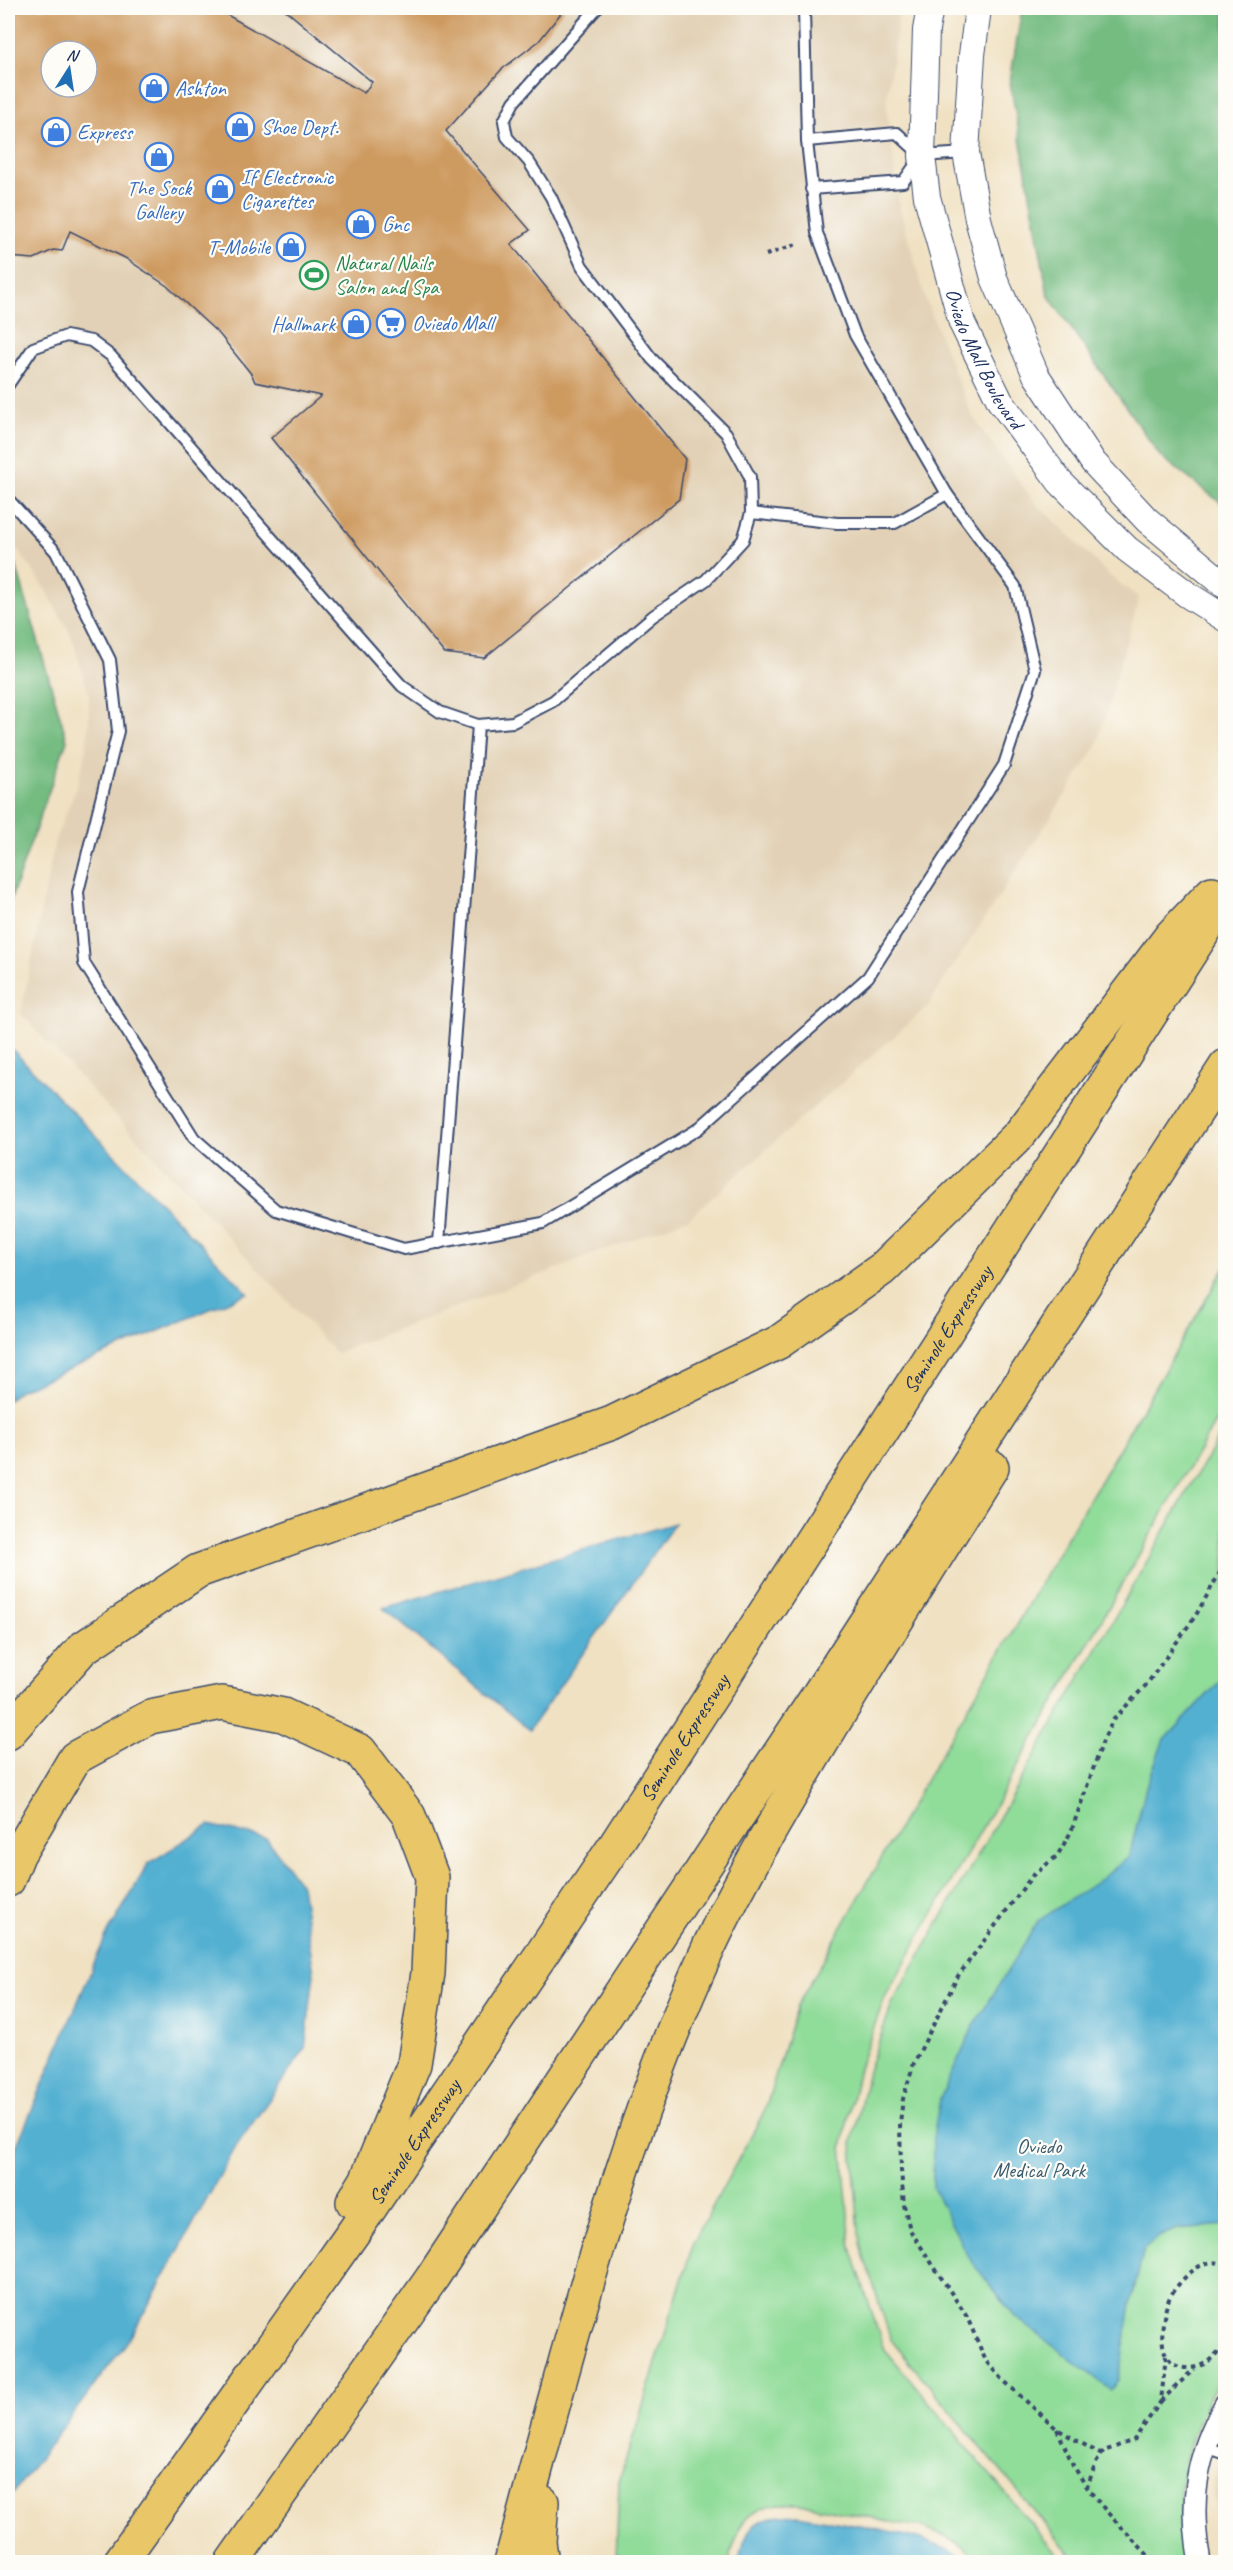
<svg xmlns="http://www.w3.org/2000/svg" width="1233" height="2570" font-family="Caveat,sans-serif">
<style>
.built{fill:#e2d1b6;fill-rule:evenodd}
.green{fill:#90dc99;stroke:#56867c;stroke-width:1.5}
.forest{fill:#74bc81;stroke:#487670;stroke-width:1.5}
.water{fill:#53b0d1;stroke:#377098;stroke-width:1.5}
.building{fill:#cd9a5e;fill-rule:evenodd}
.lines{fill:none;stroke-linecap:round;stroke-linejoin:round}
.service-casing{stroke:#3b4a6d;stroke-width:14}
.minor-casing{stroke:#3b4a6d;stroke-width:24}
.tertiary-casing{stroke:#3b4a6d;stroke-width:28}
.motorway-casing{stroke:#3b4a6d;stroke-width:36}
.path{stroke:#3b4a6d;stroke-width:4;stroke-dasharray:4.5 4.5;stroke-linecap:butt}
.service{stroke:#fff;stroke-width:10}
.minor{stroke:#fff;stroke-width:21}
.tertiary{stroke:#fff;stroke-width:26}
.motorway{stroke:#e9c769;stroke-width:33}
.labels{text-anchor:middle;stroke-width:4.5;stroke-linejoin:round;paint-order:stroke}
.shop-label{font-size:21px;fill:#366cbe;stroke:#fdfcf7;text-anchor:start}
.leisure-label{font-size:21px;fill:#27864d;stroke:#fdfcf7;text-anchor:start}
.street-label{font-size:21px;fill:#1b2f5e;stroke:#fdfcf7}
.park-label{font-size:21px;fill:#385a6d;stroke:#fdfcf7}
</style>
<rect width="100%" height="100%" fill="#fdfcf7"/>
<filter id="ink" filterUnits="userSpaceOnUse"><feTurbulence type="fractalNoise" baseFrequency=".0167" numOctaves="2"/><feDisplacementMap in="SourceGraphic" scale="12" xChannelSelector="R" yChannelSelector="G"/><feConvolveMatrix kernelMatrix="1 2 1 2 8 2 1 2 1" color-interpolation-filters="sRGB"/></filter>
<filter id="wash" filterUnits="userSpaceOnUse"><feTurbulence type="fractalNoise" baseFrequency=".008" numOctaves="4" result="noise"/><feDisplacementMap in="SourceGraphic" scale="24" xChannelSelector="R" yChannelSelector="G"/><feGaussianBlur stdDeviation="1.35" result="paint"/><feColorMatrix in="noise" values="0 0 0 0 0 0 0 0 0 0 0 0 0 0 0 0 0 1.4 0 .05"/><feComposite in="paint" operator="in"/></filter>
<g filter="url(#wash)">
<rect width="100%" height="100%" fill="#f0e1c2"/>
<!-- built -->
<g class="built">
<path d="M8,8H900L886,103L900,209L926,301L972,416L1033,500L1111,577L1139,598L1097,746L927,1007L689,1218L336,1353L21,1014L55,840L76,788L85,756L89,724V695L71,635L43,585L8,536ZM51,51H87V87H51Z"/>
<path d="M1225,2447V2562H1224L1219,2549L1213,2481Z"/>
</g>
<!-- green -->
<g class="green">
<path d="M1225,1267V1405L885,1997L859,2068L842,2146L851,2248L883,2347L1063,2562H983C967,2548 949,2537 928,2530C913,2524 894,2523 878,2520C845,2513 791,2495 760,2509C738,2519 733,2541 730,2562H616L619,2482L694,2241L765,2110L797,2006L928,1776Z"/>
<path d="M1225,1426L1226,2370C1186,2429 1171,2493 1187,2562H1077L891,2340L860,2244L852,2144L868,2071L893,2002Z"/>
</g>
<!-- forest -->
<g class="forest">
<path d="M1022,8H1225V506L1160,456L1048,295L1010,82Z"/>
<path d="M8,556L15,562L67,740L8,907Z"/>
</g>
<!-- water -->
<g class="water">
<path d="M8,1045L248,1293L18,1391L8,1400Z"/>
<path d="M675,1523L529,1730L383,1608Z"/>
<path d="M1225,1676V2225L1177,2229L1158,2237L1144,2249L1132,2299L1118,2380L1111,2390L1014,2316L967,2255L933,2187V2138L940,2099L972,2029L1038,1921L1101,1879L1129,1857L1146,1787L1163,1742Z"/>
<path d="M209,1825L267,1839L301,1885L314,1974L305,2049L237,2145L130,2338L8,2500V2166L105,1938L148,1864Z"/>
<path d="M800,2515C844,2525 935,2534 968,2562H740C745,2520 761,2516 800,2515Z"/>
</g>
<g id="blocks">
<!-- building -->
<path class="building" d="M8,8H215L364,93L372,82L283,8H565L539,41L501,70L446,131L530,230L511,244L685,459L679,499L484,658L444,653L271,438L321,396L255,382L252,375L220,335L167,286L125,258L70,231L62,251L53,250L34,259L8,257ZM51,51H87V87H51Z"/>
</g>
</g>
<g filter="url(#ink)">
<use href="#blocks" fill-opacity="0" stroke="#3b4a6d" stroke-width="1.5"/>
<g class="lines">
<!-- service casing -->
<g class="service-casing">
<g id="service">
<path d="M807,141L897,133L922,156L965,153"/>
<path d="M811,189L903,182L918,161"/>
<path d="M8,385L33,348L66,336L91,341L111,356L402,686L440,712L478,725L513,722L553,701L653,616L706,580L743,540L751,513L750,477L726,433L652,359L582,266L551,197L529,162L507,137L504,121L514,102L597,8"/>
<path d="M8,499L56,552L110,660L118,731L78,892L84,963L194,1138L276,1210L404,1249L543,1223L698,1129L868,977L1004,765L1035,670L1015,586L947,494L855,335L817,233L807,141L804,8"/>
<path d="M751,513L837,523H895L947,494"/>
<path d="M439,1243L478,725"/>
<path d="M1206,2447L1226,2454"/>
</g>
</g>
<!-- minor casing -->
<g class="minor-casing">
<path id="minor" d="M1200,2562C1189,2503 1195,2456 1226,2403"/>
</g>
<!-- tertiary casing -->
<g class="tertiary-casing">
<g id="tertiary">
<path id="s1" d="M930,8L926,30L922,156L927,197L962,323L1000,401L1060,482L1127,549L1188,595L1226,619"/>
<path d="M978,8L972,55L966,153L978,219L994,278L1036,375L1093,462L1147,520L1226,586"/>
</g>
</g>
<!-- motorway casing -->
<g class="motorway-casing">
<g id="motorway">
<path d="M8,1733L83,1648L198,1571L612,1423L779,1342L882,1269L1020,1134L1171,936L1212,893"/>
<path d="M8,1880L18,1855L75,1758L150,1717L222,1703L283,1715L360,1751L409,1816L432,1877L428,1973L414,2064L366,2181L353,2202"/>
<path id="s2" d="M120,2562L355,2230L616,1844L1226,897"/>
<path d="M232,2562L432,2278L836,1668L1226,1066"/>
<path d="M511,2562C565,2362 615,2159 699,1969C728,1902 765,1839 802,1776C863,1672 928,1570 992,1467"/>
<path d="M542,2562L539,2542L542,2502"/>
</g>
</g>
<!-- path -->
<g class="path">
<path d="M766,255L797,244"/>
<path d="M1226,2267C1207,2250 1177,2282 1169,2299C1161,2319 1154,2367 1186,2368C1204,2369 1216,2356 1226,2341"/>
<path d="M1161,2401L1194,2369"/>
<path d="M1057,2429L1073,2465L1086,2486"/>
<path d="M1102,2455L1057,2429L1004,2381L985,2359L967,2317L910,2230L904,2205L901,2170L900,2123L903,2099L914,2063L958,1976L1032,1876L1057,1856L1071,1832L1104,1738L1113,1720L1147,1684L1196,1615L1223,1567L1226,1557"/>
<path d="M1154,2562C1131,2536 1107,2515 1087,2487L1096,2463L1104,2451L1134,2440L1161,2401L1166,2356"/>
</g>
<!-- service -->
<use href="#service" class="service"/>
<!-- minor -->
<use href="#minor" class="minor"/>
<!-- tertiary -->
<use href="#tertiary" class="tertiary"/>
<!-- motorway -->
<use href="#motorway" class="motorway"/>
</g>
</g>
<!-- icons -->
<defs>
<g id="shop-ring" transform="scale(1.5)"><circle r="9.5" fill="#fdfcf7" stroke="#3f7fe0" stroke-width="1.5"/><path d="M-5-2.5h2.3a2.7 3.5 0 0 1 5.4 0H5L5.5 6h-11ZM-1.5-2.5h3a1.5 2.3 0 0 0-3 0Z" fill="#3f7fe0"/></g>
<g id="stadium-ring" transform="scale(1.5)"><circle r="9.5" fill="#fdfcf7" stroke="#2e9e5b" stroke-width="1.5"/><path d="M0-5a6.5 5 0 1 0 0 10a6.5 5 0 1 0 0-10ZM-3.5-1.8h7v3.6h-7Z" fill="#2e9e5b"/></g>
<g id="supermarket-ring" transform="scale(1.5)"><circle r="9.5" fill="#fdfcf7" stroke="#3f7fe0" stroke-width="1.5"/><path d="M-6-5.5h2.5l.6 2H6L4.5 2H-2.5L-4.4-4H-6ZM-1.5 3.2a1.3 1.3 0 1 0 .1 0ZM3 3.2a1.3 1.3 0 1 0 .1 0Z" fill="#3f7fe0"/></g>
</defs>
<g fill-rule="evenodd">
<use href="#shop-ring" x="154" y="88"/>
<use href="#shop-ring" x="240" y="127"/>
<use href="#shop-ring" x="56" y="132"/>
<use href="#shop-ring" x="159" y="157"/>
<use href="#shop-ring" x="220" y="189"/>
<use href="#shop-ring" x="361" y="224"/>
<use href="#shop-ring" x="291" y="247"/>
<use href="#stadium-ring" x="314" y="275"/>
<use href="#supermarket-ring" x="391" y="323"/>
<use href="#shop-ring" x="356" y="324"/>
</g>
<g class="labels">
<!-- shop labels -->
<g class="shop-label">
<text x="175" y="95">Ashton</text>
<text x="261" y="134">Shoe Dept.</text>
<text x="77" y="139">Express</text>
<text x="241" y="184">If Electronic<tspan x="241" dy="24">Cigarettes</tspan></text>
<text x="159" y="195" text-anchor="middle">The Sock<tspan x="159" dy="24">Gallery</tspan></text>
<text x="382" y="231">Gnc</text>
<text x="270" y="254" text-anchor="end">T-Mobile</text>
<text x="412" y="330">Oviedo Mall</text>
<text x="335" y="331" text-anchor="end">Hallmark</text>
</g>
<!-- leisure labels -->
<g class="leisure-label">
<text x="335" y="270">Natural Nails<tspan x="335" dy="24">Salon and Spa</tspan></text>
</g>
<!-- street labels -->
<g class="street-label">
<text dy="7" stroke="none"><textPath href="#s1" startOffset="362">Oviedo Mall Boulevard</textPath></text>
<text dy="7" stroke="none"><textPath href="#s2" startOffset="1485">Seminole Expressway</textPath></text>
<text dy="7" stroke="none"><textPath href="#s2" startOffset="999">Seminole Expressway</textPath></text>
<text dy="7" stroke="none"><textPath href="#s2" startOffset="513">Seminole Expressway</textPath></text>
</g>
<!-- park labels -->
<g class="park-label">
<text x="1039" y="2153">Oviedo<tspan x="1039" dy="24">Medical Park</tspan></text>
</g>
</g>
<!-- margin -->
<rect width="1233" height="2570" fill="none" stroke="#fdfcf7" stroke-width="30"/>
<!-- north arrow -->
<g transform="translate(69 69) rotate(12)"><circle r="28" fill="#fdfcf7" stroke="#a3aaba" stroke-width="1.5"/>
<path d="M0-4.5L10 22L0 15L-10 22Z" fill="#1f6fb2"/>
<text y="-9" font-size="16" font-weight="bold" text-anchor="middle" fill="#1b2f5e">N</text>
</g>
</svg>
